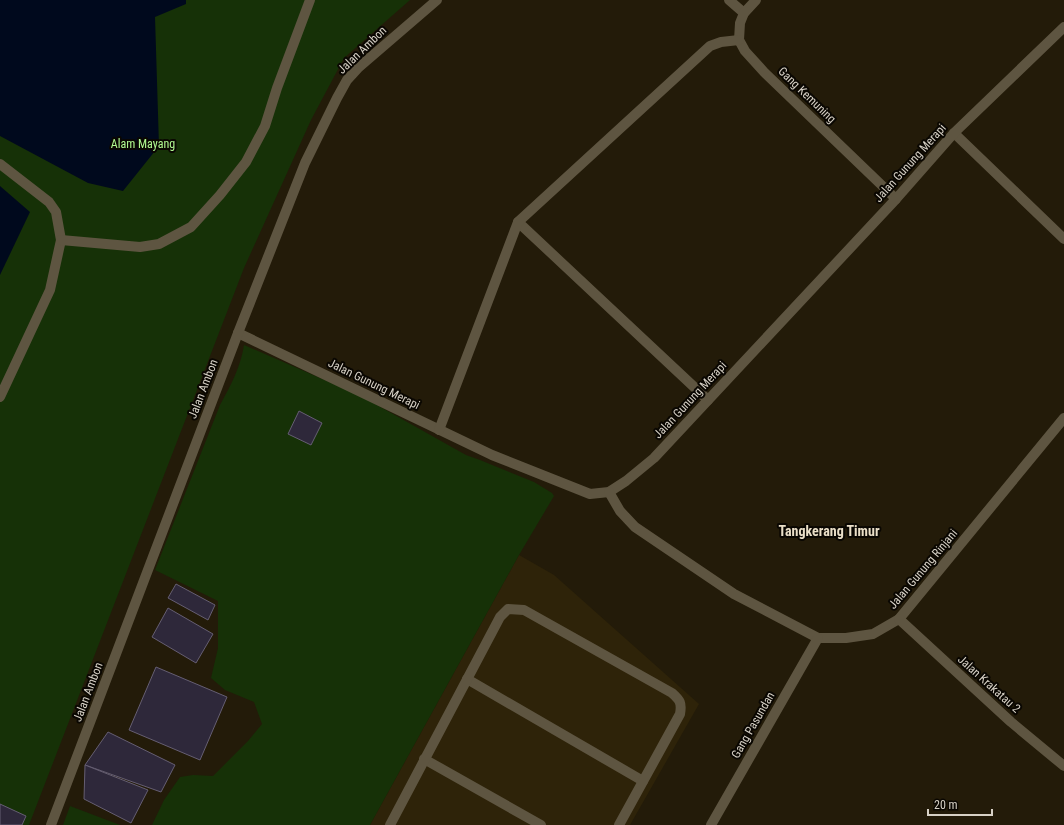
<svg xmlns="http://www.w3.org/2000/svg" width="1064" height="825" font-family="'Roboto Condensed',sans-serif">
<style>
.built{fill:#2e2309}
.green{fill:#163107}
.water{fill:#00091d}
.building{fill:#2e283a;stroke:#655e72}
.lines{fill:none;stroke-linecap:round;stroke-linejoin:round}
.service{stroke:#5e5541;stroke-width:10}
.minor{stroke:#5e5541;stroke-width:10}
.tertiary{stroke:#5e5541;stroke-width:10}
.labels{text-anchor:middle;stroke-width:4;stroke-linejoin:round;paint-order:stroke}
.street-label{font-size:12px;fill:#d7d1c6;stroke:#0a0702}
.park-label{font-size:12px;fill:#b1fb91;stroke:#0a0702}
.quarter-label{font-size:14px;font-weight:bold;fill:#eadfc8;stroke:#0a0702}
</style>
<rect width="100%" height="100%" fill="#231b09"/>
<!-- built -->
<path class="built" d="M519,555L554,575L699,704L630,825H370Z"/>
<!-- green -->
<g class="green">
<path d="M0,0H410L344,58L311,120L244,268L29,825H20L0,815Z"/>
<path d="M244,345L359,395L466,455L480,460L534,482L552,493L554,496L519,555L370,825H152L164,800L180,777L193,775L213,776L248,741L262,724L254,702L225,690L211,678L218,648V601L155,570L220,405C230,387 241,366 244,345Z"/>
<path d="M70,806L120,825H63Z"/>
</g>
<!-- water -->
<g class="water">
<path d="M0,0H186V4L155,17L159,146L123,191L88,183L0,136Z"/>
<path d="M0,186L30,212L0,275Z"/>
</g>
<!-- building -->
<g class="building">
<path d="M299,411L322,423L311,445L288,434Z"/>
<path d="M176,584L215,605L208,620L168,598Z"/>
<path d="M168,608L213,634L196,663L152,637Z"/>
<path d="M156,667L227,697L200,760L129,730Z"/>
<path d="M108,732L175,765L161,792L85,765Z"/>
<path d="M85,765L148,790L131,823L84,799Z"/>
<path d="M0,804L26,816L22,825H0Z"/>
</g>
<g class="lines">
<!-- service -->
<g class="service">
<path d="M0,164L49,202L56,212L61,240L50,290L0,397"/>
<path d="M467,679L643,781"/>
<path d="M424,759L541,825"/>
<path d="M390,825L500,617L508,609L524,610L672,693C680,700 682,703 680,714L619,825"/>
</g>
<!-- minor -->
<g class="minor">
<path d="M729,0L744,13"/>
<path d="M756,0L744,13L740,23L739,40L745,51L764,72L896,199"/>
<path d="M954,133L1064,239"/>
<path d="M518,222L708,400"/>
<path d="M61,240L140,247L159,244L191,227L220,195L246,162L265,126L277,88L310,0"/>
<path d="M238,333L492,455L590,494L609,492L626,481L654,458L896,199L954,133L1064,27"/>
<path d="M439,430L518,222L710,46L721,42L739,40"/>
<path d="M609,492L620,511L635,527L734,594L818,638H846L873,634L899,619L1064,418"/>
<path d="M899,619L1011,722L1064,766"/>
<path d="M711,825L818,638"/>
</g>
<!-- tertiary -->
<path class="tertiary" d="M51,825L238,333L305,163L337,98L347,80L358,68L437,0"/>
</g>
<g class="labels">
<!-- street labels -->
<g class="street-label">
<text transform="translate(362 50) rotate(-44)" y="4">Jalan Ambon</text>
<text transform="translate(807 95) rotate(44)" y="4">Gang Kemuning</text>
<text transform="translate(910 163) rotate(-48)" y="4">Jalan Gunung Merapi</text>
<text transform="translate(374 384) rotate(26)" y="4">Jalan Gunung Merapi</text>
<text transform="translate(203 389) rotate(-69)" y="4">Jalan Ambon</text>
<text transform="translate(690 400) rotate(-47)" y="4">Jalan Gunung Merapi</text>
<text transform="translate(923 569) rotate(-50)" y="4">Jalan Gunung Rinjani</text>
<text transform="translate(989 684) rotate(42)" y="4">Jalan Krakatau 2</text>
<text transform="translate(88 692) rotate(-69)" y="4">Jalan Ambon</text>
<text transform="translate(753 725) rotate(-60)" y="4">Gang Pasundan</text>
</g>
<!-- park labels -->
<g class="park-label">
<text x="143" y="148">Alam Mayang</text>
</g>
<!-- quarter labels -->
<g class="quarter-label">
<text x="829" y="536">Tangkerang Timur</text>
</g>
</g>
<!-- scale -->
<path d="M928 809v6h64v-6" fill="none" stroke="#d7d1c6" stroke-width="2"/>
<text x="934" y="809" font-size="12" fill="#d7d1c6" stroke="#0a0702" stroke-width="3" paint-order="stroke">20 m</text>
</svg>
